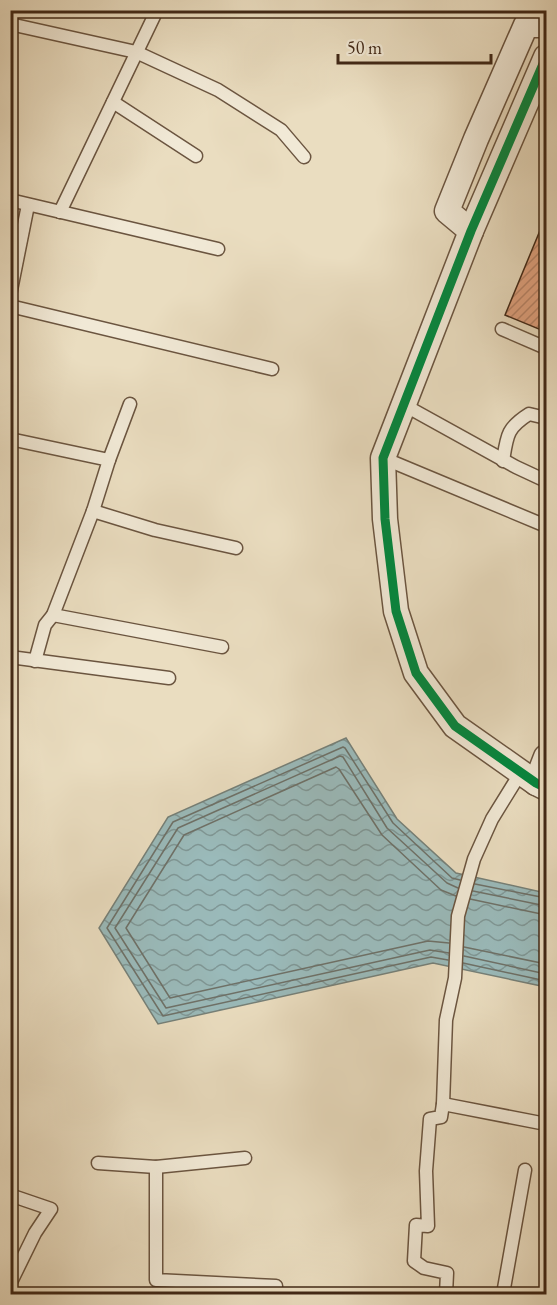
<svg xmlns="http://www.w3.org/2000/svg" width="557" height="1305" font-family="'EB Garamond',serif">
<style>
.water{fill:url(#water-waves);stroke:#768078;stroke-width:1.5}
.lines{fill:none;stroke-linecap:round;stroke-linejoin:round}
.shore{stroke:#6e7168;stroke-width:1.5}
.building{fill:url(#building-hatch);stroke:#412816;stroke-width:1.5}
.lane-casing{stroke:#6b5540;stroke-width:15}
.street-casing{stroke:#6b5540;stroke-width:27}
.lane{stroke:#f1e9d6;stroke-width:12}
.street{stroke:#f1e9d6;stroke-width:24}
.cycleway-casing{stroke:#f1e9d6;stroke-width:13}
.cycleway{stroke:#00873e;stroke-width:9}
</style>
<defs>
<pattern id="water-waves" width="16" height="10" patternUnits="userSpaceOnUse" patternTransform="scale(1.5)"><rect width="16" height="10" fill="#9ababa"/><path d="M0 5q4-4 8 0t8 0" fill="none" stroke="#7f9796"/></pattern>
<pattern id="building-hatch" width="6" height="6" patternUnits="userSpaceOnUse" patternTransform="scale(1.5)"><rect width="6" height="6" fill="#e1a27f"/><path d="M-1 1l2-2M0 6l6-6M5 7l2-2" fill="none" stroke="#b88467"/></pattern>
</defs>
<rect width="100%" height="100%" fill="#eaddc0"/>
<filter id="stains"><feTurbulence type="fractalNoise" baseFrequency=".00333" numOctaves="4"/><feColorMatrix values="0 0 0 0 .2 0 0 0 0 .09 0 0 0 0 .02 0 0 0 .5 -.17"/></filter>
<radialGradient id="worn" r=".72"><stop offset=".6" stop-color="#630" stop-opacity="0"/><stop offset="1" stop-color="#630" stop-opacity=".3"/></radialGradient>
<!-- water -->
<path class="water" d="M346,738L397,819L456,873L546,893V987L433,963L158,1024L99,928L168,817Z"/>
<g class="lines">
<!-- shore -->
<g class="shore">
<path d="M475,884L546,898"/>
<path d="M473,891L546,906"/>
<path d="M470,899L546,915"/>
<path d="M449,943L428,941L170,998L126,928L184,835L336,767L339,769L382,835L441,890L456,896"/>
<path d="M464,947L546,964"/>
<path d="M449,953L430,950L166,1008L115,928L178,828L340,756L343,757L387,828L447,883L458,888"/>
<path d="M464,956L546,974"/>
<path d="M448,960L431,957L163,1016L107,928L173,822L343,747L345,748L393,823L452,878L460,880"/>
<path d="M463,963L546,981"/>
</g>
</g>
<!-- building -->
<path class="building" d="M546,216V332L505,315Z"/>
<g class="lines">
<!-- lane casing -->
<g class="lane-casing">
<g id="lane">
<path d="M10,24L136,52L218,90L281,130L304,157"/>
<path d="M113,102L196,156"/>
<path d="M10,200L218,249"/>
<path d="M60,212L157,10"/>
<path d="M10,295L28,205"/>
<path d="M10,306L272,369"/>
<path d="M502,329L546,348"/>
<path d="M404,405L516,467L546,481"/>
<path d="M10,439L109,460L93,511L53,615L45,625L35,661"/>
<path d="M383,458L546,526"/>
<path d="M109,460L130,404"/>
<path d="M503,461C507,435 507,428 529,414L546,418"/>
<path d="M93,511L155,530L236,548"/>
<path d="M53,615L222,647"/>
<path d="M10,657L169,678"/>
<path d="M443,1104L546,1124"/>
<path d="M98,1163L156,1167L245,1158"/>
<path d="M156,1167V1280L276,1286L275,1294"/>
<path d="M10,1195L51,1209L35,1233L10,1284"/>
<path d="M446,1294L447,1273L424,1268L414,1261L416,1225L428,1226L426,1171L430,1119L441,1117L443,1104L446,1020L455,978L458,916L474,859L492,819L521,772"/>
<path d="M503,1294L525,1170"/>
</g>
</g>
<!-- street casing -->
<g class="street-casing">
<g id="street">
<path d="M546,57L471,231L383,458L385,519L396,611L416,673L455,726L536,783L546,788"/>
<path d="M471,231L447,211L476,139L526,25H546"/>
<path d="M536,783L546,757"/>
</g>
</g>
<!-- lane -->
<use href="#lane" class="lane"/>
<!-- street -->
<use href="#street" class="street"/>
<!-- cycleway casing -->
<g class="cycleway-casing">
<path id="cycleway" d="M546,57L471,231L383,458L385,519L396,611L416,673L455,726L536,783L546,788"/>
</g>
<!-- cycleway -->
<use href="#cycleway" class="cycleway"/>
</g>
<!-- margin -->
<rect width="557" height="1305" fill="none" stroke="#eaddc0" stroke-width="36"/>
<rect x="12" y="12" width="533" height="1281" fill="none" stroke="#412816" stroke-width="3"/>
<rect x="18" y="18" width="521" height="1269" fill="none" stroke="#412816" stroke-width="1.5"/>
<!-- scale -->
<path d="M338 54v9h153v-9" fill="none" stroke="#412816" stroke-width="3"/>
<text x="347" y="54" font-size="18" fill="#412816" stroke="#f1e9d6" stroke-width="4.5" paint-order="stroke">50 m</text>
<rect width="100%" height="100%" filter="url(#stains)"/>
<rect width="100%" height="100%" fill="url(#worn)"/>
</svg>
